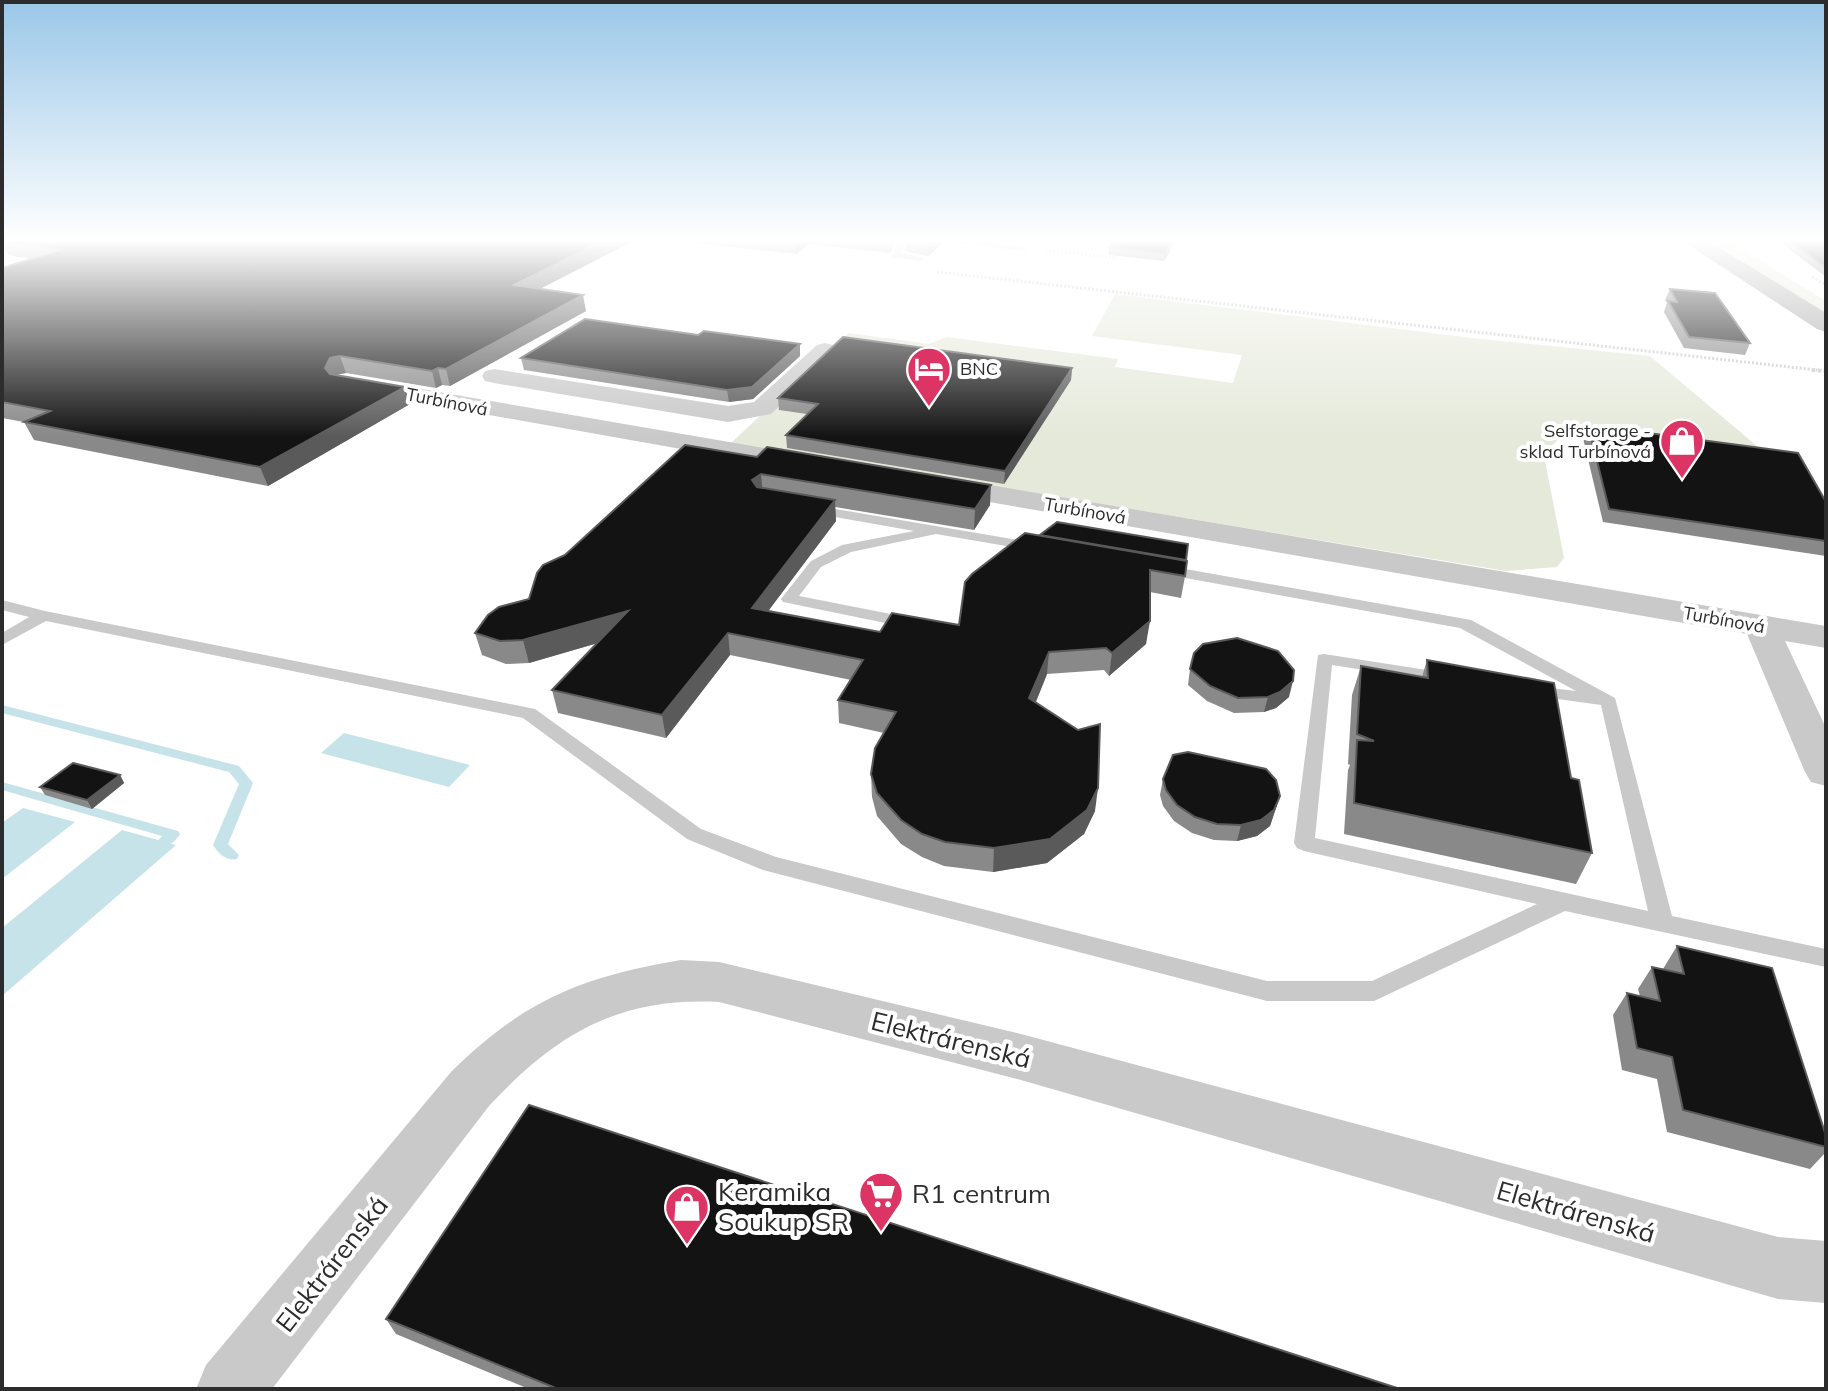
<svg xmlns="http://www.w3.org/2000/svg" width="1828" height="1391" font-family="Mulish,sans-serif">
<style>
.green{fill:#e5e9da}
.water{fill:#c6e3e9}
.lines{fill:none;stroke-linecap:round;stroke-linejoin:round}
.stream{fill:#c6e3e9;fill-rule:evenodd}
.path-far1{stroke:#c9c9c9;stroke-width:3;stroke-dasharray:2 2;stroke-linecap:butt}
.path{stroke:#c9c9c9;stroke-width:4;stroke-dasharray:3 3;stroke-linecap:butt}
.lane{fill:#c9c9c9;fill-rule:evenodd}
.street{fill:#c9c9c9;fill-rule:evenodd}
.primary{fill:#a4a4a4;fill-rule:evenodd}
.wall{fill:#898989}
.shaded-wall{fill:#5a5a5a}
.building{fill:#131313;stroke:#5a5a5a;stroke-width:2}
.labels{text-anchor:middle;stroke-width:8;stroke-linejoin:round;paint-order:stroke}
.far-poi-label{font-size:18px;fill:#2c2c2c;stroke:#fff;text-anchor:start}
.far-street-label{font-size:18px;fill:#2c2c2c;stroke:#fff}
.near-street-label{font-size:26px;fill:#2c2c2c;stroke:#fff}
.near-poi-label{font-size:26px;fill:#2c2c2c;stroke:#fff;text-anchor:start}
</style>
<rect width="100%" height="100%" fill="#fff"/>
<!-- green -->
<g class="green">
<path d="M1706,242H1730L1826,301V316Z"/>
<path d="M1115,294L1472,338L1650,356L1770,457L1569,430L1547,450L1545,461L1564,558L1557,567L1506,571L731,443L849,333L929,344L947,337L1118,359L1115,367L1233,383L1242,355L1092,336Z"/>
</g>
<!-- water -->
<g class="water">
<path d="M344,733L470,765L449,787L321,753Z"/>
<path d="M23,808L75,822L2,879V823Z"/>
<path d="M122,830L176,845L2,996V928Z"/>
</g>
<g class="lines">
<!-- stream -->
<g class="stream">
<path d="M2,705L239,766L253,783L228,844L239,855L237,859C227,862 218,853 213,845L239,784L229,772L2,713Z"/>
<path d="M2,782L178,831L180,834C175,842 168,848 159,846L157,842L162,836L2,790Z"/>
</g>
<!-- path-far1 -->
<g class="path-far1">
<path d="M1045,250L1118,258"/>
<path d="M937,272L1826,371"/>
<path d="M1812,277L1826,285"/>
</g>
<!-- path -->
<path class="path" d="M1812,370L1826,371"/>
<!-- lane -->
<g class="lane">
<path d="M897,242H905L901,253L924,258L919,261L893,257Z"/>
<path d="M948,242H984L1028,248L1024,251Z"/>
<path d="M812,505L1035,543L1042,547L1035,551L936,534L851,552L821,567L799,596L911,618L913,622L911,626L905,627L783,602L781,599L811,561L842,545L914,531L807,512V506Z"/>
<path d="M1163,565L1471,620L1615,698L1672,916L1826,949V967L1565,911L1374,1001H1267L763,870L687,839L523,718L46,621L2,645V633L29,617L2,610V600L45,611L535,709L701,829L776,857L1267,981H1372L1537,904L1304,851L1297,848L1294,843L1318,655L1324,654L1446,673L1452,674L1455,678L1452,682L1446,683L1332,665L1315,838L1648,911L1601,705L1529,695L1526,691L1529,687L1535,686L1576,691L1460,628L1158,573L1155,570Z"/>
</g>
<!-- street -->
<g class="street">
<path d="M825,343L833,345L837,350L833,355L771,414L728,422L494,383L485,381L482,376L485,371L494,369L728,406L754,402L817,345Z"/>
<path d="M358,378L810,456L820,458L824,464L820,470L810,472L349,390L346,385L349,380Z"/>
<path d="M942,477L1826,626V648L1785,641L1826,728V786L1811,782L1805,772L1747,634L932,492L927,486L932,480Z"/>
<path d="M681,960L719,962L1021,1034L1778,1237L1826,1241V1303L1778,1299L1021,1080L719,1002C618,997 556,1034 489,1106L272,1389H196L206,1365L451,1072C524,1000 581,977 681,960Z"/>
</g>
<!-- primary -->
<path class="primary" d="M1684,242H1710L1826,313V332L1817,329Z"/>
</g>
<!-- wall -->
<g class="wall">
<path d="M2,242H631L540,289L586,311L450,386L442,385L436,388L346,373L336,375L410,404L268,486L34,440L24,422L2,418V268L32,259L8,255Z"/>
<path d="M686,242H894L891,253L809,244L796,254Z"/>
<path d="M905,242H944L928,256L905,251Z"/>
<path d="M1175,242L1164,261L1109,255V247Z"/>
<path d="M1780,242H1826V277Z"/>
<path d="M1670,289L1750,343L1745,355L1684,348L1664,312L1667,303L1665,300Z"/>
<path d="M698,335L800,344V356L753,399L729,402L524,370L521,358Z"/>
<path d="M1072,368L1071,380L1004,484L787,448L786,435L807,414L779,410L778,398Z"/>
<path d="M1588,425L1826,502V556L1603,522L1583,438Z"/>
<path d="M685,445L990,505L974,530L835,507L836,521L768,611L880,632L959,625L1025,533L1185,576L1181,598L1150,592L1146,644L1109,676L1104,670L1047,674L1036,702L1095,811L1084,834L1047,863L993,872L944,866L922,857L901,844L877,816L872,797L871,774L884,733L839,723L838,700L851,680L730,655L666,738L558,713L552,690L598,643L529,663L506,664L482,655L475,633L529,599L565,555Z"/>
<path d="M1427,660L1571,778L1592,853L1576,884L1344,834L1348,770L1350,765L1348,764L1352,695L1361,666L1422,677Z"/>
<path d="M1190,669L1289,697L1276,708L1264,712L1234,713L1207,701L1188,685Z"/>
<path d="M120,775L124,783L92,809L45,795L40,787Z"/>
<path d="M1163,779L1280,796L1270,826L1257,836L1237,841L1214,840L1192,833L1174,821L1163,806L1160,795Z"/>
<path d="M1677,946L1826,1136V1152L1810,1169L1667,1132L1657,1079L1622,1070L1613,1015L1627,993L1640,996L1638,989L1652,967L1663,969Z"/>
<path d="M386,1319L1400,1389H529L396,1334Z"/>
</g>
<!-- shaded-wall -->
<g class="shaded-wall">
<path d="M601,242H631L518,300L514,285Z"/>
<path d="M795,242H809V244L796,254Z"/>
<path d="M928,242H944L928,256Z"/>
<path d="M1172,242H1175L1164,261L1165,254Z"/>
<path d="M583,295L586,311L450,386L446,369Z"/>
<path d="M800,344V356L753,399L729,402L727,390Z"/>
<path d="M340,356L346,373L335,375L330,385L325,368L330,358Z"/>
<path d="M438,368L442,385L436,388L432,371Z"/>
<path d="M1072,368L1071,380L1004,484L1005,471Z"/>
<path d="M405,387L410,404L268,486L260,467Z"/>
<path d="M761,474L763,494L752,480Z"/>
<path d="M991,485L990,505L974,530L975,509Z"/>
<path d="M835,500L836,521L754,630L752,608Z"/>
<path d="M628,611L632,633L529,663L523,640Z"/>
<path d="M1150,621L1146,644L1109,676L1112,653Z"/>
<path d="M728,633L730,655L666,738L662,715Z"/>
<path d="M1049,652L1047,674L1028,721L1029,698Z"/>
<path d="M1293,681L1289,697L1276,708L1264,712L1268,697Z"/>
<path d="M120,775L124,783L92,809L87,800Z"/>
<path d="M1098,788L1095,811L1084,834L1047,863L993,872L994,848Z"/>
<path d="M1280,796L1270,826L1257,836L1237,841L1241,825Z"/>
</g>
<!-- building -->
<g class="building">
<path d="M9,242H601L514,285L583,295L446,369L438,368L432,371L340,356L330,358L325,368L330,374L405,387L260,467L24,422L50,411L2,402V268L60,250Z"/>
<path d="M1113,242H1172L1165,254L1109,247Z"/>
<path d="M1791,242H1826V268Z"/>
<path d="M1670,289L1715,293L1750,343L1689,337L1668,301L1677,302Z"/>
<path d="M585,319L698,335L704,331L800,344L752,387L727,390L521,358Z"/>
<path d="M843,337L1072,368L1005,471L786,435L818,404L778,398Z"/>
<path d="M1588,425L1798,453L1826,502V541L1609,509Z"/>
<path d="M685,445L757,457L767,447L991,485L975,509L761,474L752,480L757,487L835,500L752,608L880,632L892,613L959,625L965,582L972,574L1025,533L1187,561L1185,576L1150,570V621L1112,653L1106,648L1049,652L1029,698L1078,730L1100,724L1098,788L1087,810L1050,839L994,848L945,842L922,834L901,820L877,793L871,774L875,748L896,712L838,700L863,660L728,633L662,715L552,690L628,611L523,640L500,641L475,633L488,615L499,607L529,599L537,573L543,565L565,555Z"/>
<path d="M1057,522L1188,544L1186,560L1040,535Z"/>
<path d="M1237,638L1278,651L1294,670L1293,681L1280,692L1268,697L1238,698L1210,686L1190,669L1194,653L1203,644Z"/>
<path d="M1427,660L1554,683L1571,778L1579,780L1592,853L1354,803L1357,740L1374,741L1357,734L1361,666L1428,678Z"/>
<path d="M1188,752L1266,769L1276,780L1280,796L1274,810L1261,820L1241,825L1217,824L1195,817L1177,805L1166,790L1163,779L1173,755Z"/>
<path d="M73,763L120,775L87,800L40,787Z"/>
<path d="M1677,946L1772,968L1826,1136V1147L1683,1110L1672,1057L1637,1048L1627,993L1660,1001L1652,967L1684,974Z"/>
<path d="M529,1105L1400,1389H558L386,1319Z"/>
</g>
<!-- sky -->
<linearGradient id="sky" x2="0" y2="1"><stop stop-color="#9ac7e8"/><stop offset="0.55" stop-color="#fff"/><stop offset="1" stop-color="#fff" stop-opacity="0"/></linearGradient>
<rect width="1828" height="437" fill="url(#sky)"/>
<!-- icons -->
<defs>
<g id="hotel-pin" transform="scale(2.3)"><path d="M0 17L-7.5 6A9.5 9.5 0 1 1 7.5 6Z" fill="#dc3565" stroke="#fff"/><path d="M-6-4.5h1.5V1H6V5H4.5V3h-9V5H-6ZM-4 0a1.8 1.8 0 1 1 3.6 0ZM.5 0V-2.5h3Q6-2.5 6 0Z" fill="#fff"/></g>
<g id="shop-pin" transform="scale(2.3)"><path d="M0 17L-7.5 6A9.5 9.5 0 1 1 7.5 6Z" fill="#dc3565" stroke="#fff"/><path d="M-5-2.5h2.3a2.7 3.5 0 0 1 5.4 0H5L5.5 6h-11ZM-1.5-2.5h3a1.5 2.3 0 0 0-3 0Z" fill="#fff"/></g>
<g id="supermarket-pin" transform="scale(2.3)"><path d="M0 17L-7.5 6A9.5 9.5 0 1 1 7.5 6Z" fill="#dc3565" stroke="#fff"/><path d="M-6-5.5h2.5l.6 2H6L4.5 2H-2.5L-4.4-4H-6ZM-1.5 3.2a1.3 1.3 0 1 0 .1 0ZM3 3.2a1.3 1.3 0 1 0 .1 0Z" fill="#fff"/></g>
</defs>
<g fill-rule="evenodd">
<use href="#hotel-pin" x="929" y="369"/>
<use href="#shop-pin" x="1682" y="441"/>
<use href="#supermarket-pin" x="881" y="1194"/>
<use href="#shop-pin" x="687" y="1207"/>
</g>
<g class="labels">
<!-- far-poi labels -->
<g class="far-poi-label">
<text x="960" y="375">BNC</text>
<text x="1651" y="437" text-anchor="end">Selfstorage -<tspan x="1651" dy="21">sklad Turbínová</tspan></text>
</g>
<!-- far-street labels -->
<g class="far-street-label">
<text transform="translate(447 402) rotate(11)" y="6">Turbínová</text>
<text transform="translate(1085 511) rotate(10)" y="6">Turbínová</text>
<text transform="translate(1724 620) rotate(10)" y="6">Turbínová</text>
</g>
<!-- near-street labels -->
<g class="near-street-label">
<text transform="translate(951 1040) rotate(14)" y="9">Elektrárenská</text>
<text transform="translate(1576 1212) rotate(16)" y="9">Elektrárenská</text>
<text transform="translate(332 1264) rotate(-52)" y="9">Elektrárenská</text>
</g>
<!-- near-poi labels -->
<g class="near-poi-label">
<text x="718" y="1201">Keramika<tspan x="718" dy="30">Soukup SR</tspan></text>
<text x="912" y="1203">R1 centrum</text>
</g>
</g>
<!-- border -->
<rect width="1828" height="1391" fill="none" stroke="#2c2c2c" stroke-width="8"/>
</svg>
